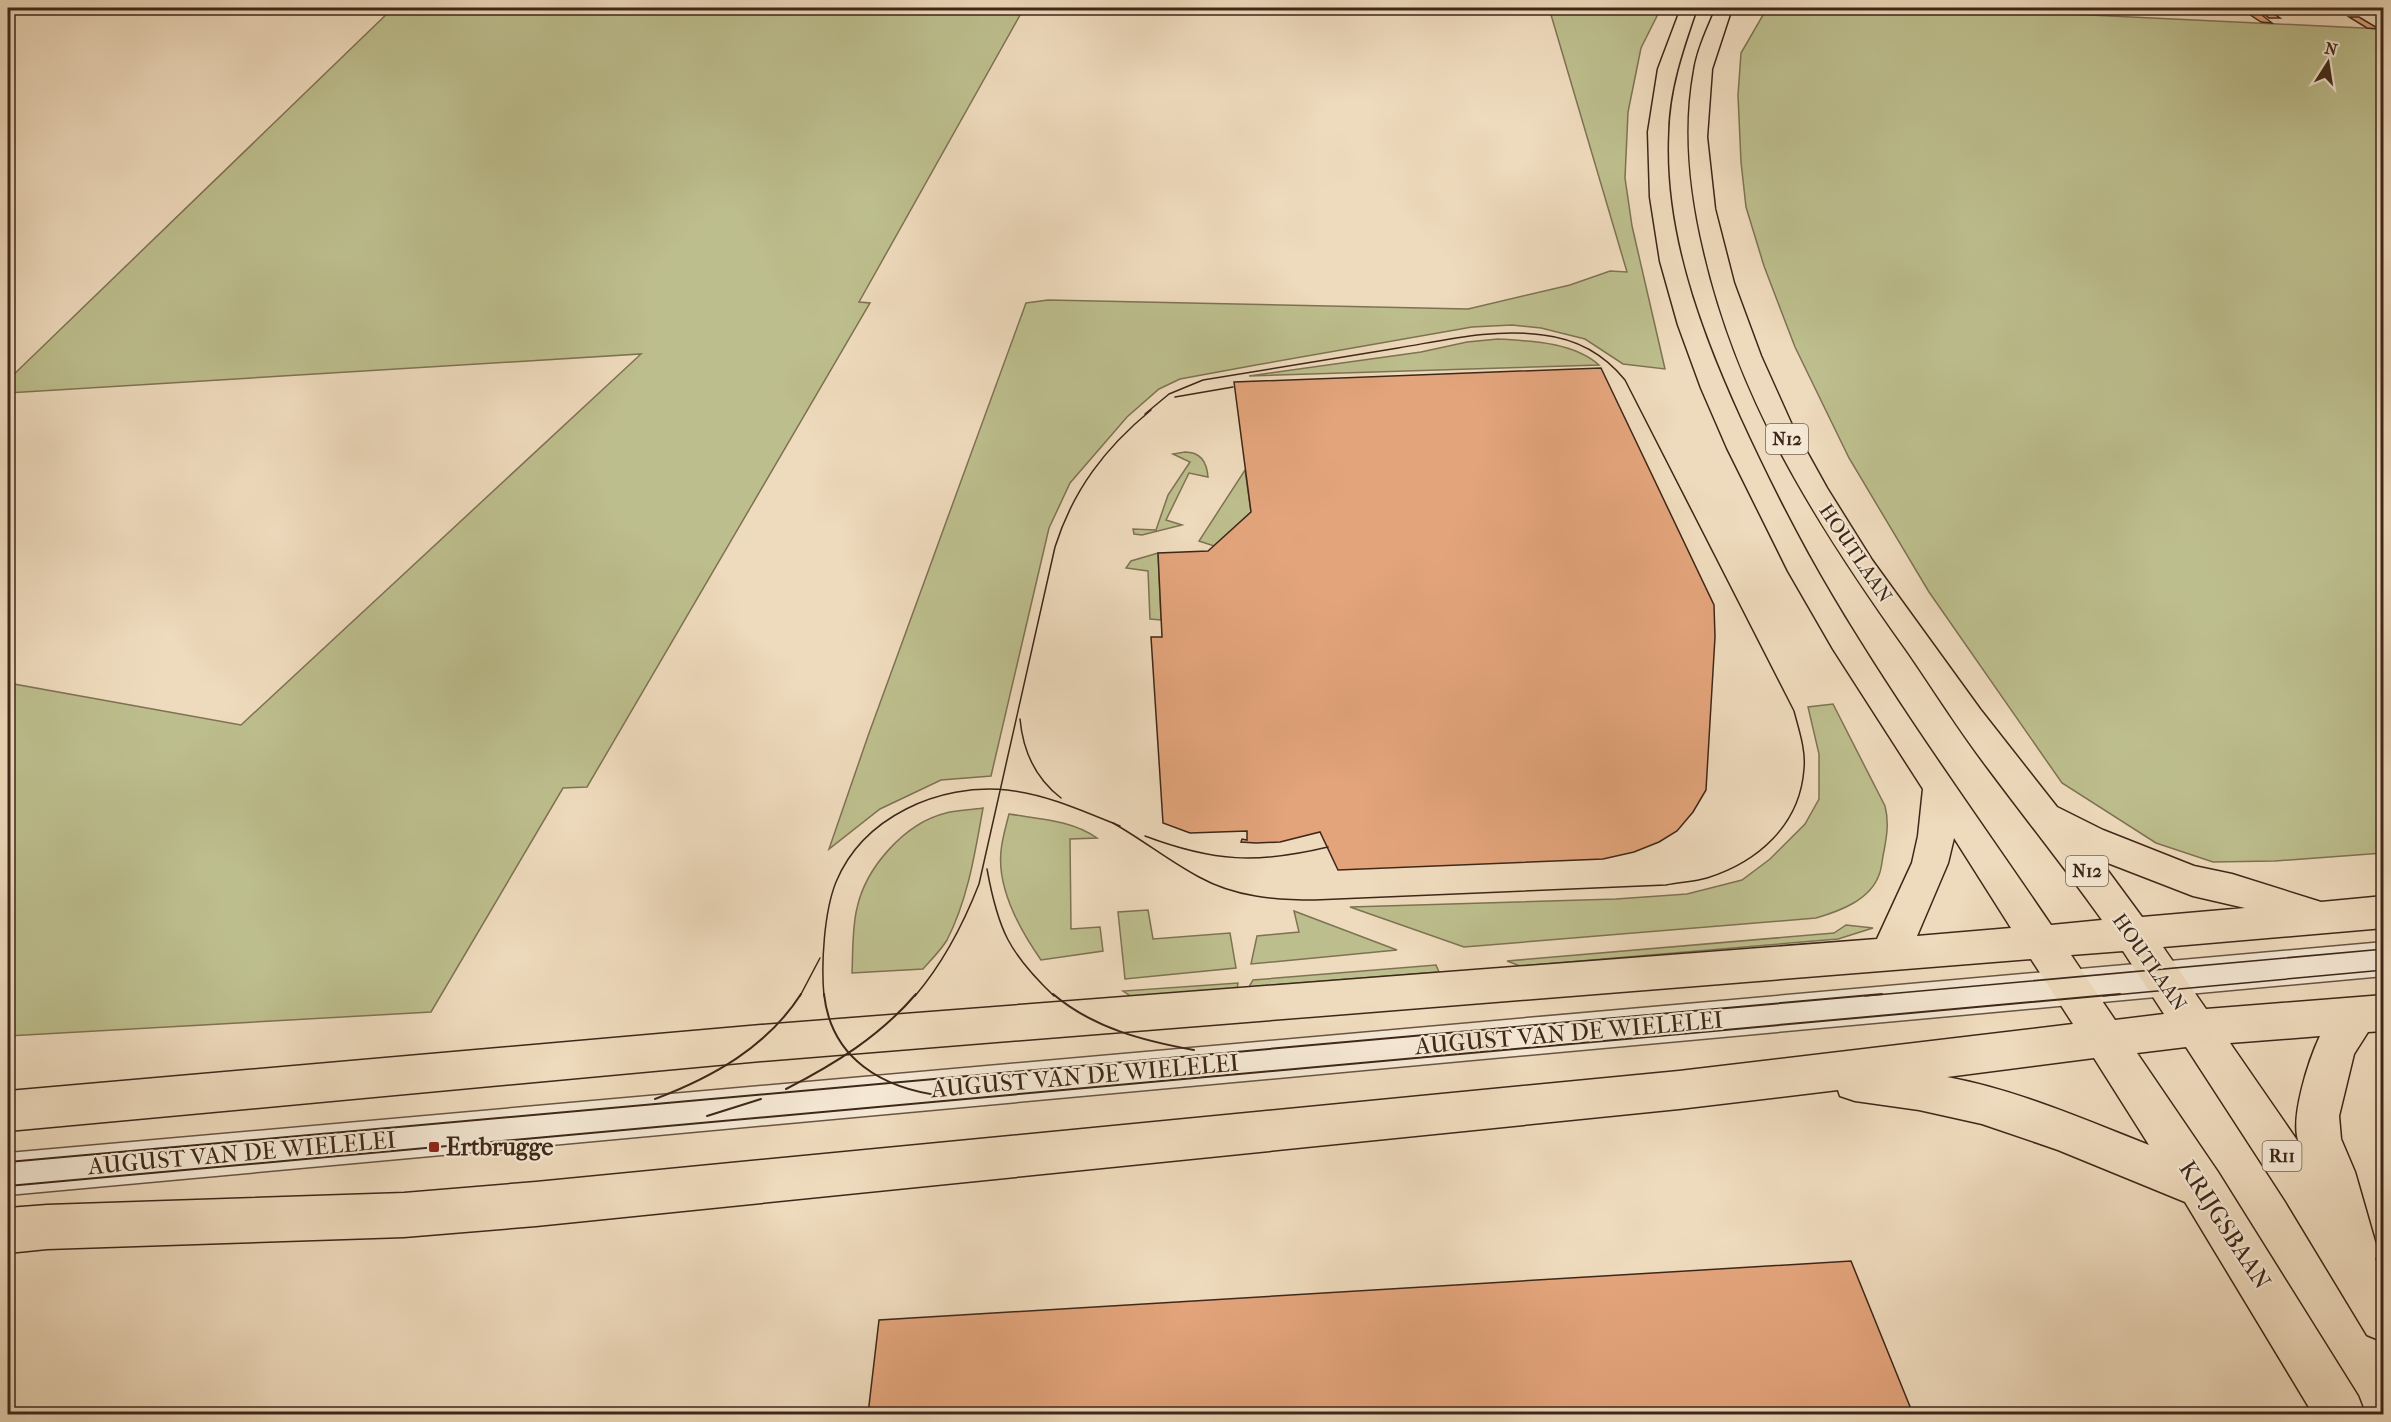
<svg xmlns="http://www.w3.org/2000/svg" width="2391" height="1422" font-family="'IM FELL French Canon',serif">
<style>
.green{fill:#bdbe8d;stroke:#7e7253;stroke-width:1.5}
.building{fill:#e3a47b;stroke:#3e2719;stroke-width:1.5}
.lines{fill:none;stroke-linecap:round;stroke-linejoin:round}
.minor-casing{stroke:#6a5442;stroke-width:3}
.major-casing{stroke:#3e2719;stroke-width:3}
.minor{fill:#f4e7d3;fill-rule:evenodd}
.major{fill:#eedabc;fill-rule:evenodd}
.tram-far1{stroke:#3e2719;stroke-width:1.5}
.tram{stroke:#3e2719;stroke-width:2}
.poi-dot{fill:#8f2418;stroke:#f4e7d3;stroke-width:2}
.labels{text-anchor:middle;stroke-width:4.5;stroke-linejoin:round;paint-order:stroke}
.shield{fill:#f4e7d3;stroke:#756151;stroke-width:1.5}
.shield-label{font-size:18px;font-weight:bold;fill:#3e2719}
.street-label{font-size:20px;fill:#3e2719;stroke:#f4e7d3}
.near-street-label{font-size:24px;fill:#3e2719;stroke:#f4e7d3}
.near-poi-label{font-size:24px;font-weight:bold;fill:#3e2719;stroke:#f4e7d3;text-anchor:start}
</style>
<rect width="100%" height="100%" fill="#eedabc"/>
<filter id="stains"><feTurbulence type="fractalNoise" baseFrequency=".00333" numOctaves="4"/><feColorMatrix values="0 0 0 0 .2 0 0 0 0 .09 0 0 0 0 .02 0 0 0 .5 -.17"/></filter>
<radialGradient id="worn" r=".72"><stop offset=".6" stop-color="#630" stop-opacity="0"/><stop offset="1" stop-color="#630" stop-opacity=".3"/></radialGradient>
<!-- green -->
<g class="green">
<path d="M393,8H1024L859,302L870,303L587,787L563,788L431,1012L8,1036V683L241,725L641,354L8,393V380Z"/>
<path d="M1549,8H1661L1641,48L1628,112L1625,178L1632,226L1665,369L1623,364L1585,339L1541,328L1512,325L1472,327L1256,365L1180,379L1159,389L1127,417L1070,483L1049,528L991,776L941,780L880,809L829,849L868,736L1026,303L1048,300L1468,309L1570,285L1610,271L1627,272Z"/>
<path d="M1767,8H1943L2383,29V853L2275,861L2213,862L2156,843L2062,783L1929,592L1849,458L1795,347L1764,266L1746,207L1741,162L1738,95L1741,53Z"/>
<path d="M1498,339C1531,341 1573,342 1599,365L1249,376L1421,352L1467,342Z"/>
<path d="M1185,452C1201,452 1207,463 1208,477L1189,473L1166,520L1182,525L1142,535L1134,534L1133,529L1156,530L1168,495L1190,462L1173,454Z"/>
<path d="M1245,470L1251,512L1214,546L1199,541Z"/>
<path d="M1158,553L1161,620L1150,619L1148,571L1126,568L1131,561Z"/>
<path d="M1833,704L1885,806C1889,822 1887,835 1884,851C1882,859 1882,868 1879,875C1870,900 1840,911 1816,918L1464,947L1350,907L1616,899L1687,894L1742,880L1770,859L1805,824L1819,799V754L1808,707Z"/>
<path d="M983,808C975,853 968,899 947,940C941,950 931,960 923,969L852,973C853,952 852,928 857,908C866,867 905,823 946,813C958,810 971,810 983,808Z"/>
<path d="M1009,814C1039,819 1072,820 1097,838L1070,839L1071,929L1100,927L1103,951L1041,960C1020,930 997,889 1001,851C1002,839 1006,826 1009,814Z"/>
<path d="M1148,910L1153,939L1230,933L1236,968L1125,979L1118,912Z"/>
<path d="M1294,911L1397,950L1251,964L1257,936L1299,932Z"/>
<path d="M1846,925L1873,928L1838,939L1520,966L1507,961L1834,933Z"/>
<path d="M1436,965L1439,972L1249,987L1253,980Z"/>
<path d="M1238,983L1237,990L1135,999L1123,991Z"/>
</g>
<!-- building -->
<g class="building">
<path d="M2256,8L2267,9L2280,18H2269Z"/>
<path d="M2246,12H2258L2272,23L2261,22Z"/>
<path d="M2349,17H2359L2379,29L2367,28Z"/>
<path d="M1601,368L1714,605L1715,637L1706,790L1693,812L1677,831L1659,842L1634,852L1603,859L1338,870L1320,832L1280,842L1256,843L1241,842L1242,839L1247,840V831L1190,833L1163,823L1151,637H1162L1158,553L1208,551L1251,512L1234,382Z"/>
<path d="M1851,1261L1913,1414H868L879,1320Z"/>
</g>
<g class="lines">
<!-- minor casing -->
<g class="minor-casing">
<path id="minor" d="M2384,942V976L8,1195V1153Z"/>
</g>
<!-- major casing -->
<g class="major-casing">
<path id="major" d="M1681,8H1697C1683,49 1669,88 1668,132C1663,231 1700,330 1740,418C1768,479 1798,539 1832,596C1899,709 1977,816 2051,925L2102,920C2065,868 2025,818 1987,767C1958,729 1934,690 1907,651C1818,526 1739,403 1704,251C1690,192 1683,131 1694,71C1697,50 1708,27 1716,8H1732L1712,69L1707,137L1715,209L1734,283L1761,356L1792,425L1827,488L1872,560L1980,709L2057,807L2103,830L2194,866L2232,874L2321,902L2384,896V928L2163,947L2206,1009L2384,995V1031L2368,1032L2354,1054L2339,1116L2341,1139L2355,1172L2378,1252L2375,1259L2384,1272V1342L2367,1335L2286,1201L2186,1047L2137,1053L2218,1172L2358,1396L2365,1414H2313L2185,1202L2058,1150L1982,1124L1919,1110L1855,1101L1840,1096L1838,1090L1679,1109L536,1226L404,1237L47,1249L8,1253V1208L47,1205L404,1193L536,1182L1679,1071L2073,1024L2031,959L761,1061L8,1131V1091L761,1025L1877,939L1912,863L1918,836L1923,789L1833,649L1788,571L1727,448L1701,388L1678,325L1660,261L1650,197L1648,132L1658,69ZM1954,838L2011,928L1917,936L1948,863ZM2100,860L2193,896L2245,908L2142,917ZM2123,951L2164,1014L2115,1020L2071,955ZM2320,1036C2309,1059 2289,1120 2299,1143L2230,1043ZM2094,1058L2149,1145C2083,1119 2017,1090 1947,1077Z"/>
</g>
<!-- minor -->
<use href="#minor" class="minor"/>
<!-- major -->
<use href="#major" class="major"/>
<!-- tram-far1 -->
<g class="tram-far1">
<path d="M1175,397L1233,387"/>
<path d="M1020,719C1023,752 1035,778 1061,798"/>
<path d="M1113,823C1143,840 1169,861 1199,877C1235,897 1275,900 1315,900L1666,885C1679,882 1694,882 1707,878C1758,862 1800,825 1804,769C1806,750 1799,730 1794,711L1625,380C1604,354 1577,339 1543,335C1494,328 1446,340 1398,348C1333,359 1268,369 1203,380L1169,394L1145,414"/>
<path d="M1145,836C1214,862 1257,864 1328,847"/>
<path d="M987,869C998,930 1009,953 1054,996"/>
<path d="M800,996L820,958"/>
<path d="M824,996C821,964 824,912 836,882C863,817 939,783 1007,790C1046,794 1083,811 1120,826"/>
<path d="M915,996C944,962 963,925 979,884L1055,547C1073,490 1105,448 1151,410"/>
<path d="M1865,996L2384,949"/>
<path d="M2103,996L2384,970"/>
</g>
<!-- tram -->
<g class="tram">
<path d="M824,994C831,1059 883,1089 944,1096"/>
<path d="M1053,994C1093,1028 1144,1041 1194,1050"/>
<path d="M786,1089C835,1064 880,1036 916,994"/>
<path d="M655,1099C713,1077 767,1047 801,994"/>
<path d="M707,1116L761,1099"/>
<path d="M8,1162L1882,994"/>
<path d="M8,1186L2120,994"/>
</g>
</g>
<!-- markers -->
<rect class="poi-dot" x="428" y="1141" width="12" height="12" rx="3"/>
<g class="labels">
<!-- shield labels -->
<g class="shield">
<rect x="1766" y="424" width="42" height="30" rx="4.5"/>
<rect x="2066" y="856" width="42" height="30" rx="4.5"/>
<rect x="2262.5" y="1141" width="39" height="30" rx="4.5"/>
</g>
<g class="shield-label">
<text x="1787" y="445">N12</text>
<text x="2087" y="877">N12</text>
<text x="2282" y="1162">R11</text>
</g>
<!-- street labels -->
<g class="street-label">
<text transform="translate(1856 553) rotate(56)" y="7">HOUTLAAN</text>
<text transform="translate(2150 962) rotate(55)" y="7">HOUTLAAN</text>
</g>
<!-- near-street labels -->
<g class="near-street-label">
<text transform="translate(1569 1033) rotate(-5)" y="8">AUGUST VAN DE WIELELEI</text>
<text transform="translate(1085 1076) rotate(-5)" y="8">AUGUST VAN DE WIELELEI</text>
<text transform="translate(242 1153) rotate(-5)" y="8">AUGUST VAN DE WIELELEI</text>
<text transform="translate(2225 1225) rotate(57)" y="8">KRIJGSBAAN</text>
</g>
<!-- near-poi labels -->
<g class="near-poi-label">
<text x="446" y="1155">Ertbrugge</text>
</g>
</g>
<!-- margin -->
<rect width="2391" height="1422" fill="none" stroke="#eedabc" stroke-width="30"/>
<rect x="9" y="9" width="2373" height="1404" fill="none" stroke="#3e2719" stroke-width="3"/>
<rect x="15" y="15" width="2361" height="1392" fill="none" stroke="#3e2719" stroke-width="1.5"/>
<!-- north arrow -->
<g transform="translate(2328 63) rotate(12)" stroke="#f4e7d3" stroke-width="4.5" paint-order="stroke">
<path d="M0-4.5L10 22L0 15L-10 22Z" fill="#3e2719"/>
<text y="-9" font-size="16" font-weight="bold" text-anchor="middle" fill="#3e2719">N</text>
</g>
<rect width="100%" height="100%" filter="url(#stains)"/>
<rect width="100%" height="100%" fill="url(#worn)"/>
</svg>
